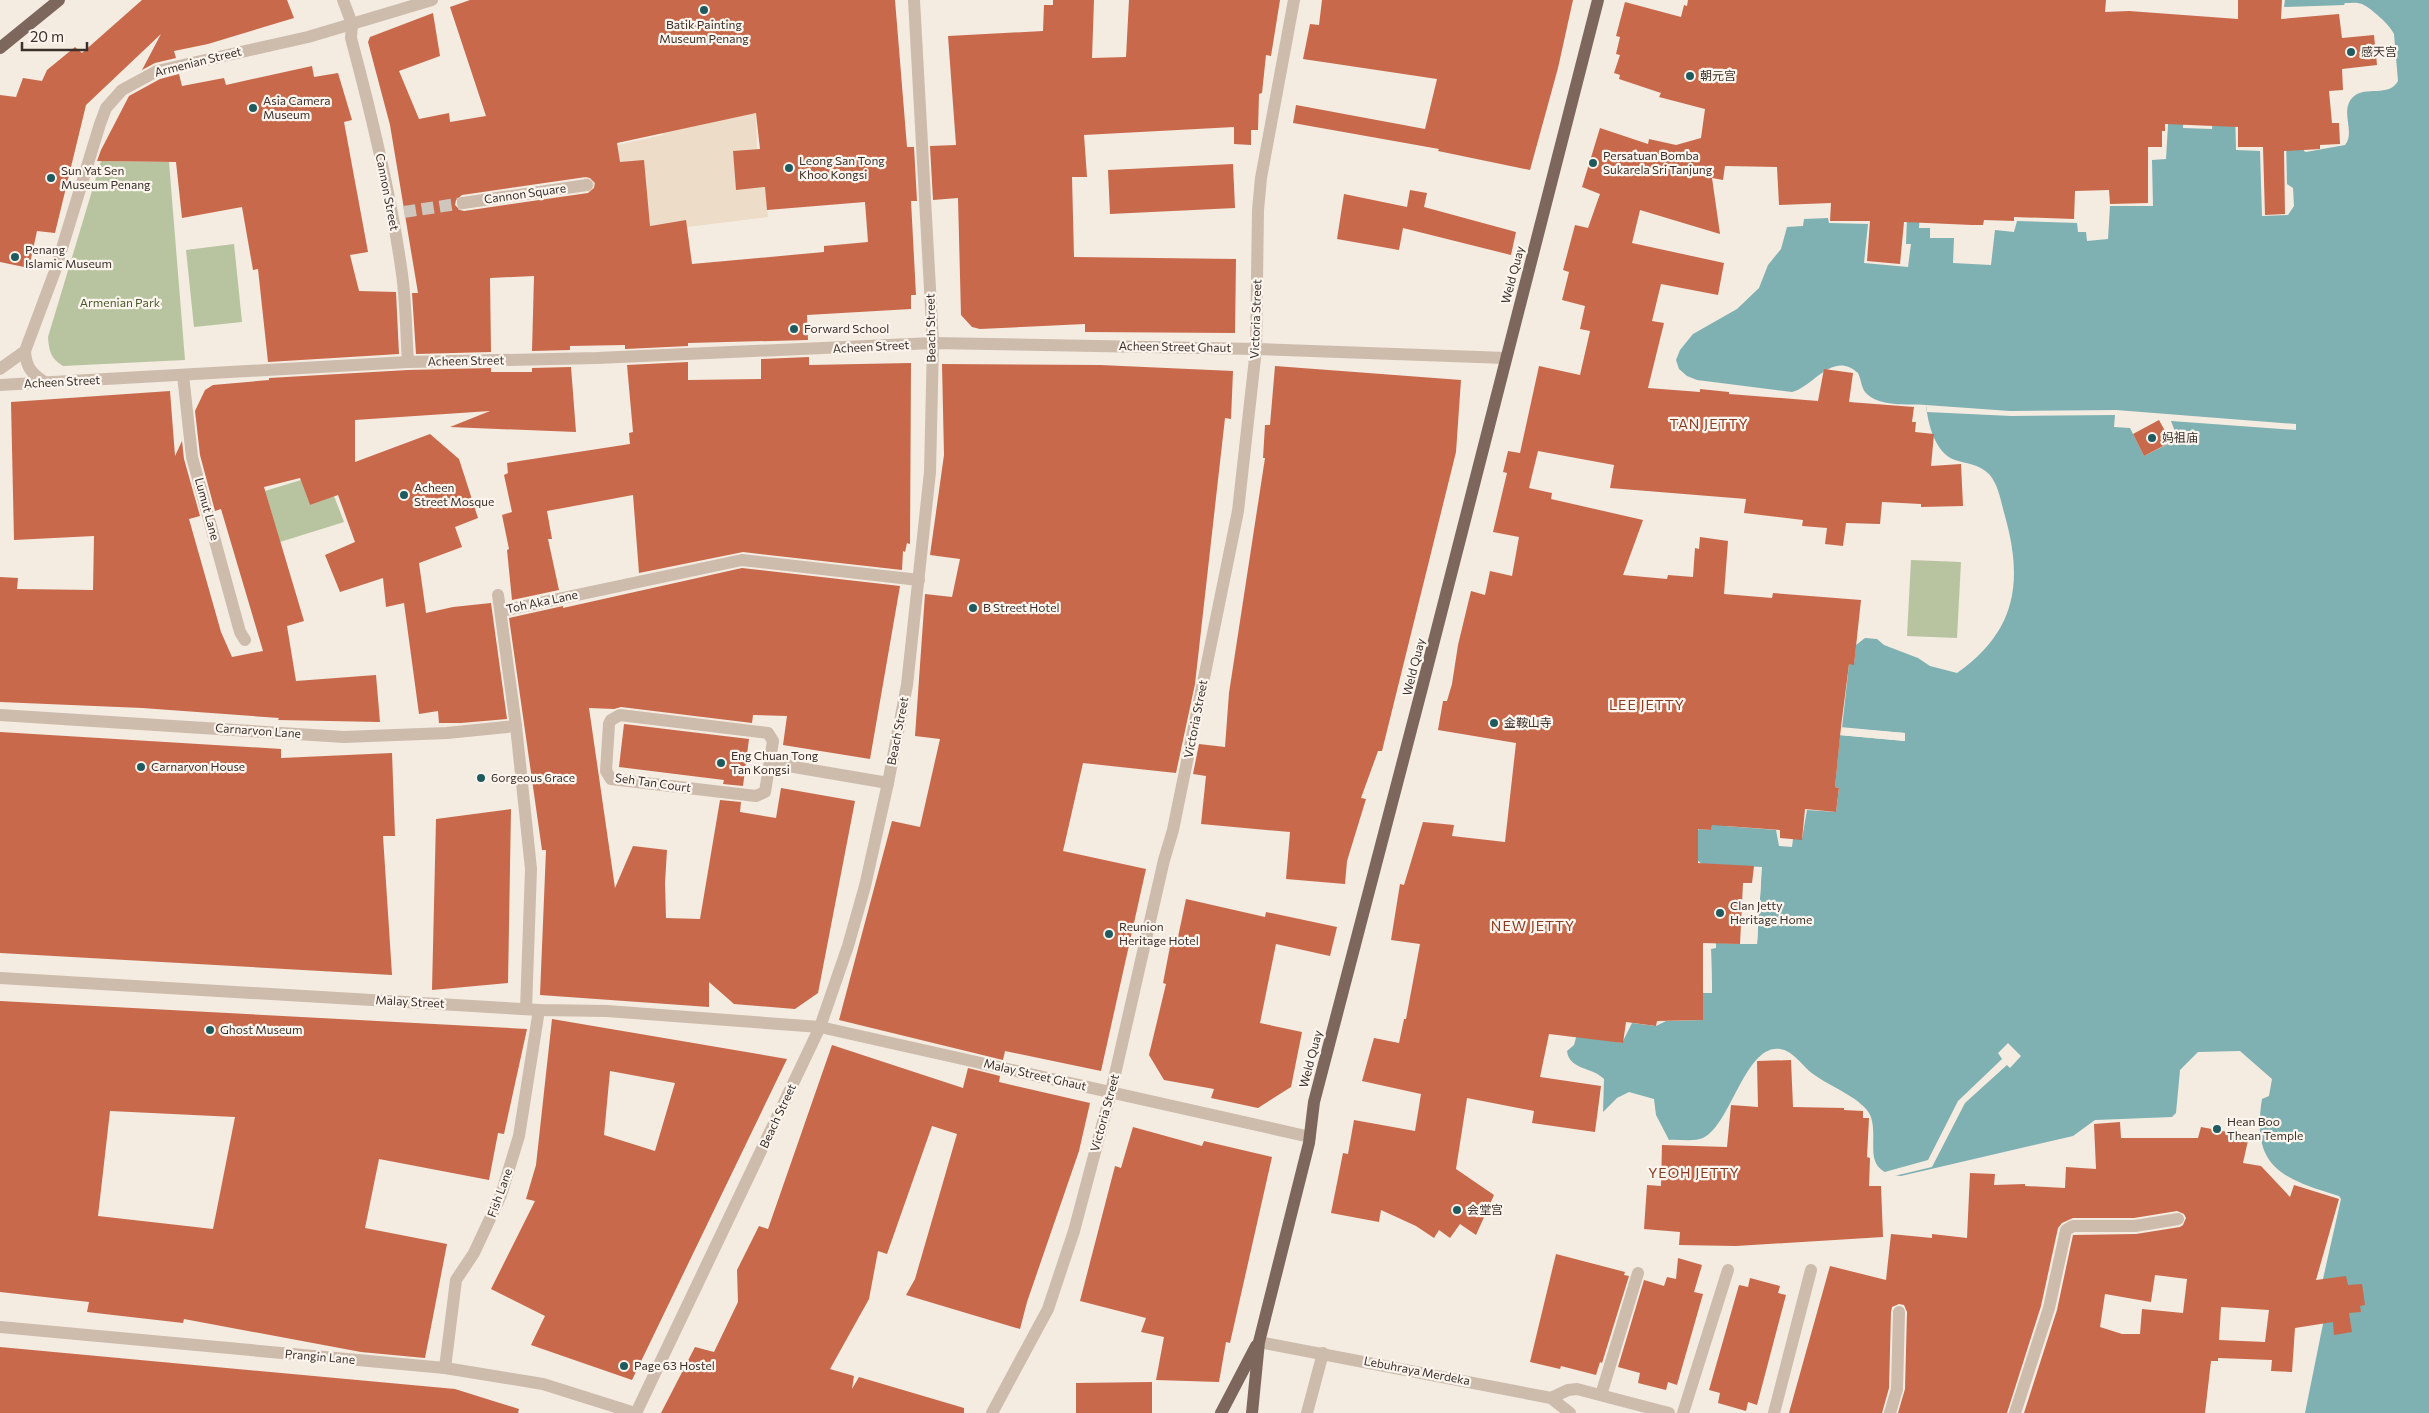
<svg xmlns="http://www.w3.org/2000/svg" width="2429" height="1413" font-family="Commissioner,'Noto Sans SC',sans-serif">
<style>
.green{fill:#b8c4a0}
.plaza{fill:#ecdcc8}
.water{fill:#7fb0b2}
.pier{fill:#f4ebe1}
.building{fill:#c8694b;fill-rule:evenodd}
.lines{fill:none;stroke-linecap:round;stroke-linejoin:round}
.minor-tunnel{stroke:#cfc6bd;stroke-width:12;stroke-dasharray:12 6;stroke-linecap:butt}
.minor{stroke:#cdbbac;stroke-width:12}
.major{stroke:#7d675c;stroke-width:12}
.poi-dot{fill:#1f5a5e;stroke:#fbf5ee;stroke-width:2}
.labels{text-anchor:middle;stroke-width:4.5;stroke-linejoin:round;paint-order:stroke}
.poi-label{font-size:12px;fill:#3b302b;stroke:#fbf5ee;text-anchor:start}
.street-label{font-size:12px;fill:#3b302b;stroke:#fbf5ee}
.park-label{font-size:12px;fill:#4a5a2e;stroke:#fbf5ee}
.neighbourhood-label{font-size:14px;letter-spacing:1px;fill:#8c3b22;stroke:#fbf5ee}
</style>
<rect width="100%" height="100%" fill="#f4ebe1"/>
<!-- green -->
<g class="green">
<path d="M101,161L169,162L185,360L63,366C51,359 49,351 48,337Z"/>
<path d="M234,244L242,322L194,327L186,250Z"/>
<path d="M301,480L310,505L334,496L344,522L280,542L265,491Z"/>
<path d="M1911,560L1961,562L1957,638L1907,636Z"/>
</g>
<!-- plaza -->
<path class="plaza" d="M650,74L689,127L756,113L757,149L733,152L736,189L765,187L768,217L687,227L685,220L596,234L587,185L583,176L581,153L663,135Z"/>
<!-- water -->
<path class="water" d="M2285,0H2429V1413H2305L2323,1324V1279L2341,1199L2339,1196C2281,1178 2251,1167 2262,1099L2269,1096L2272,1079L2240,1051L2198,1052L2180,1070L2176,1113L2172,1117L2095,1120L2073,1136L1901,1176C1860,1172 1879,1142 1871,1117C1868,1109 1862,1105 1856,1100C1842,1090 1827,1084 1813,1074C1803,1067 1794,1051 1780,1049C1745,1044 1731,1125 1703,1138C1693,1142 1679,1139 1669,1140L1656,1115L1654,1099L1629,1092L1617,1098L1603,1112L1604,1079C1593,1067 1569,1070 1567,1051L1574,1045L1577,1034L1622,1043L1632,1023L1656,1026L1666,1021L1703,1020V993L1712,992L1711,948H1716V943L1757,944L1762,867L1702,864L1697,860L1695,833L1699,829L1711,830L1714,801L1725,802V826L1776,830L1779,846L1792,847L1793,839H1802L1807,810L1836,812L1839,788L1835,787L1840,735L1905,741V733L1842,728L1849,664H1854L1856,645L1865,638L1877,639L1884,645L1918,658L1930,666L1957,673C2015,632 2024,584 2005,516C2001,503 1999,485 1989,474C1979,464 1967,464 1955,460C1935,453 1928,424 1926,405C1909,404 1877,407 1865,392C1861,386 1861,379 1858,373C1833,350 1814,386 1792,392L1697,380L1687,376L1679,369L1676,360L1680,350L1693,334L1737,309L1759,288L1768,265L1781,249L1787,227L1803,226L1804,219L1828,218L1829,223L1868,224L1864,263L1908,267L1911,244H1906L1907,218L1921,199L1919,228H1930V238H1954L1953,263L1991,265L1995,230L2014,232L2017,221L2077,223L2078,232H2086L2087,241L2108,239L2110,206H2153L2152,160L2166,159L2171,74L2185,92L2183,128L2212,129L2217,32L2233,33L2236,150L2260,151L2262,216L2288,215L2294,206L2293,188L2287,184L2286,136L2303,135L2304,151L2306,152L2345,145C2356,132 2339,111 2353,97C2366,85 2389,98 2398,81L2394,34C2390,25 2371,8 2362,4C2357,2 2350,3 2345,3L2344,5L2284,7Z"/>
<!-- pier -->
<g class="pier">
<path d="M1926,405L2010,411L2116,410L2296,424V430L2171,421L2178,439L2144,456L2130,428L2114,427L2115,415L2011,416L1927,412Z"/>
<path d="M1840,727L1905,733V741L1838,735L1840,733L1902,739L1903,735L1842,730Z"/>
<path d="M1759,882H1761L1757,944H1740V942H1755Z"/>
<path d="M1714,943H1716V948L1711,949L1712,993H1703V991L1710,990L1708,948L1714,946Z"/>
<path d="M2008,1043L2021,1056L2010,1068L2007,1065L1965,1103L1932,1167L1890,1177L1881,1173L1928,1160L1958,1101L2002,1059L1998,1053Z"/>
</g>
<!-- building -->
<g class="building">
<path d="M142,0H287L294,18L208,44L174,51L176,58L155,63L142,70L161,34L86,105L55,233L37,231L29,268L0,262V95L16,97L23,78L42,81L47,70L75,47L82,53Z"/>
<path d="M470,0H895L907,147H914L917,201H911L916,295H911V309L807,315L808,340L688,343V346L625,349V345L570,346V350L532,351L534,276L490,278L491,352L416,354L412,293H418L390,125L368,42L370,37L433,13L440,56L399,71L419,119L449,113L450,122L486,116L450,7ZM756,113L760,149L733,151L736,190L765,187L767,210L865,202L868,242L824,246V252L692,264L686,220L650,226L644,160L620,162L617,143ZM586,177L590,178L595,183L594,188L588,193L464,211L460,210L455,205L456,200L462,195Z"/>
<path d="M1053,0H1094L1092,58L1126,57L1129,0H1280L1271,56L1266,55L1262,93L1259,94L1258,130H1251V145L1234,144V127L1084,135L1087,177H1072L1074,257L1236,259L1235,333L1085,332V324L980,329L972,327L961,315L958,198L933,200L930,146L956,145L948,36L1043,31L1044,5H1053Z"/>
<path d="M1322,0H1573L1558,68L1530,170L1438,151L1439,149L1293,123L1296,105L1425,129L1437,79L1303,59L1310,24L1319,25Z"/>
<path d="M1688,0H2106L2105,12L2129,11L2238,19V0H2282L2281,19L2339,14L2342,38L2374,35L2377,65L2342,69L2343,90L2329,91L2332,123H2339L2340,144L2320,145V149L2284,151L2285,214L2265,215L2263,147H2238V127L2165,124V131H2162V147H2148V203L2110,204L2109,190L2075,191L2074,219L2014,217V221L1984,220L1983,225H1972L1904,222L1900,264L1867,261L1870,221H1830L1831,203L1779,205L1777,167L1725,166L1723,180L1712,178L1720,234L1640,210L1632,243L1724,263L1718,295L1661,284L1652,321L1664,323L1648,388L1700,392V389L1729,392V394L1818,401L1824,369L1853,373L1849,402L1914,407L1912,422H1916L1915,432L1934,434L1931,466L1961,464L1963,506L1921,507V504L1882,502L1880,524L1846,523L1843,546L1825,544L1827,528L1802,526L1803,520L1744,513L1746,499L1610,488L1614,465L1538,451L1529,488L1552,493L1551,499L1643,520L1623,575L1667,579L1668,575L1693,577L1695,548L1699,549L1700,537L1728,541L1724,594L1772,598L1773,593L1861,600L1854,665L1849,664L1841,727L1835,787L1839,788L1836,812L1805,809L1802,840L1780,838V830L1712,825L1711,830L1698,829V863L1754,866L1752,883H1743L1740,944L1703,943V1020L1657,1021L1656,1026L1626,1022L1623,1043L1549,1034L1540,1077L1601,1086L1595,1132L1532,1123L1534,1111L1467,1098L1456,1169L1494,1195L1476,1235L1460,1224L1450,1238L1439,1230L1434,1238L1416,1226L1381,1210L1379,1222L1331,1213L1343,1153L1348,1154L1354,1120L1415,1131L1421,1094L1362,1081L1374,1038L1399,1043L1404,1019H1406L1420,944L1391,940L1400,884L1404,885L1423,822L1454,825L1452,836L1505,842L1516,743L1438,730L1443,701H1447L1452,684L1458,645L1471,591L1485,595L1490,571L1512,576L1519,537L1493,532L1507,473L1503,472L1508,451L1520,453L1539,366L1580,375L1590,331L1580,329L1585,306L1562,300L1569,272L1563,270L1575,225L1588,228L1600,194L1582,187L1600,128L1648,144L1649,139L1676,145L1701,138L1705,109L1659,97L1661,93L1619,79L1620,75L1614,73L1620,55L1616,54L1620,37L1616,36L1625,2L1681,17L1684,5L1687,6Z"/>
<path d="M312,66L314,77L338,73L352,120L344,122L368,252L350,255L359,291L396,292L399,354L268,362L258,269L253,270L242,207L182,218L176,162L97,161L101,150L129,96L160,79L179,74L182,86L224,78L226,85Z"/>
<path d="M1233,164L1235,208L1110,214L1108,170Z"/>
<path d="M1410,190L1427,193L1424,207L1516,232L1511,255L1403,228L1399,250L1337,239L1344,194L1407,207Z"/>
<path d="M809,357V365L911,363L910,544L907,543L905,552L903,551L902,570L743,552L639,573L633,495L547,511L552,539H548L559,590L512,600L507,550L509,549L502,515L512,512L504,475L508,473L507,463L630,444L629,433L633,432L627,365L688,362V380L761,379V359Z"/>
<path d="M942,364L1100,365L1233,371L1231,419L1225,418L1195,684L1176,773L1083,763L1063,851L1146,869L1101,1071L1005,1051L1003,1060L839,1020L892,821L920,827L940,739L915,736L925,594L952,597L960,559L930,555L944,455Z"/>
<path d="M1275,366L1461,380L1456,452L1382,751H1378L1361,798L1366,799L1347,861L1345,884L1286,879L1290,832L1201,824L1206,776L1193,774L1199,744L1225,747L1229,693L1265,458H1263L1265,425H1270Z"/>
<path d="M571,367L576,432L450,427L490,411L355,420V462L430,434L459,459L478,518L455,527L462,547L419,563L426,613L453,607L491,603L507,719L461,723H439L438,711L419,714L404,603L386,607L383,578L340,592L325,555L355,542L338,495L310,505L300,478L264,487L304,621L287,626L296,681L376,675L380,722L278,720L279,718L142,708L0,702V577L18,578L17,589L93,590L94,536L14,540L11,402L170,391L175,456L182,441L184,459L200,516L189,519L221,632L232,657L263,651L221,509L215,511L200,455L195,411L205,390L213,385L269,380V378L408,370L491,368V372H532V368Z"/>
<path d="M2159,420L2171,442L2144,456L2133,434Z"/>
<path d="M742,568L900,586L870,759L783,745L787,716L753,715L752,723L621,707L614,709L589,708L615,888L633,846L667,850L665,883L666,918L700,919L720,800L741,802L740,812L776,818L781,788L855,801L818,993L795,1009L734,1004L709,982V1007L540,995L546,850H542L509,618L563,606V608Z"/>
<path d="M624,724L749,739L743,786L723,784L724,780L619,767Z"/>
<path d="M0,732L281,749V758L392,753L395,836H383L392,975L0,953Z"/>
<path d="M511,809L508,983L432,990L436,819Z"/>
<path d="M1186,899L1265,917L1266,912L1337,927L1330,956L1276,944L1260,1023L1302,1032L1291,1087L1258,1108L1211,1098L1214,1089L1164,1080L1149,1055L1166,984L1163,983L1172,936L1178,937Z"/>
<path d="M0,1001L527,1029L504,1134L498,1133L489,1180L379,1159L365,1228L447,1244L425,1358L361,1352L184,1319L183,1323L87,1312L89,1302L0,1292ZM110,1111L235,1117L213,1229L98,1216Z"/>
<path d="M552,1019L787,1059L632,1380L531,1345L545,1316L491,1289L535,1201L526,1199L536,1165ZM610,1071L675,1083L655,1151L604,1135Z"/>
<path d="M832,1045L963,1088L968,1068L1000,1076L999,1082L1090,1103L1079,1151L1027,1302L1020,1329L906,1295L915,1279L957,1134L932,1126L887,1254L878,1251L869,1299L830,1369L854,1376L852,1389L859,1377L964,1408V1413H661L695,1347L714,1352L738,1302L737,1270L759,1226L768,1229Z"/>
<path d="M1791,1060L1793,1107L1844,1108V1110L1863,1111V1118H1869L1867,1157L1870,1158L1869,1186H1881L1883,1237L1736,1246L1679,1245L1680,1232L1644,1229L1647,1185L1661,1186L1662,1145L1727,1147L1731,1105L1758,1107L1757,1061Z"/>
<path d="M2120,1122L2121,1138H2198L2201,1127L2249,1136L2243,1163L2261,1166L2290,1197L2294,1185L2339,1199L2316,1280L2346,1276L2348,1285L2362,1284L2365,1305L2360,1306L2361,1312L2349,1313L2352,1332L2334,1335L2333,1322L2295,1328L2292,1372L2271,1371L2272,1360L2218,1358V1361H2211L2205,1413H2024L2057,1310L2073,1235L2136,1234L2180,1227L2183,1225L2186,1218L2184,1214L2177,1211L2134,1218H2073L2062,1223L2058,1228L2041,1306L2007,1413H1898L1905,1389L1907,1312L1904,1305L1899,1304L1892,1307L1891,1312L1889,1388L1882,1413H1789L1830,1266L1886,1280L1891,1234L1932,1238V1234L1967,1238L1970,1173L1995,1174L1994,1185L2025,1184V1186L2065,1188L2066,1167L2096,1169L2094,1124ZM2155,1275L2187,1279L2183,1313L2142,1309L2140,1334H2122L2100,1327L2105,1294L2151,1302ZM2221,1307L2269,1310L2265,1342L2219,1340Z"/>
<path d="M1133,1127L1202,1146L1204,1141L1272,1157L1230,1343L1226,1342L1219,1382L1156,1380L1164,1337L1141,1332L1146,1318L1080,1301L1115,1166L1121,1168Z"/>
<path d="M1556,1254L1625,1272L1624,1275L1629,1276L1602,1363L1600,1362L1596,1375L1561,1366L1560,1369L1530,1362Z"/>
<path d="M1678,1258L1702,1265L1694,1292L1703,1294L1677,1385L1668,1382L1666,1390L1638,1383L1640,1373L1618,1367L1644,1280L1664,1286L1667,1277L1676,1279Z"/>
<path d="M1750,1278L1780,1286L1778,1293L1786,1295L1757,1405L1748,1402L1746,1411L1718,1403L1720,1393L1709,1390L1739,1285L1748,1287Z"/>
<path d="M0,1347L455,1389L519,1409L518,1413H0Z"/>
<path d="M1152,1382V1413H1076V1383Z"/>
</g>
<g class="lines">
<!-- minor-tunnel -->
<path class="minor-tunnel" d="M404,212L463,203"/>
<!-- minor -->
<g class="minor">
<path d="M343,0L352,24L351,38C372,116 391,194 402,274C406,303 406,333 408,362"/>
<path d="M463,203L587,185"/>
<path d="M0,369L25,351"/>
<path d="M183,375L192,457L240,632L245,640"/>
<path d="M46,383C32,374 26,368 25,351L55,271L100,124L106,108L122,90L157,71L308,37L432,0"/>
<path d="M0,385L408,362L597,358L933,343L1256,349L1506,358"/>
<path d="M498,595L516,726L531,869L526,1009"/>
<path d="M501,611L742,560L919,580"/>
<path d="M0,715L344,737L447,733L516,726"/>
<path d="M620,715L768,733L773,741L765,792L756,796L611,779L606,771L609,724L611,720Z"/>
<path d="M771,763L888,783"/>
<path d="M0,978L539,1010L607,1011L820,1027L1310,1137"/>
<path d="M0,1327L445,1368L543,1384L635,1413"/>
<path d="M1259,1342L1551,1398L1570,1413"/>
<path d="M445,1368L456,1280L474,1253L501,1195L519,1136L539,1010"/>
<path d="M1601,1395L1638,1273"/>
<path d="M1551,1398L1568,1390L1577,1389L1669,1413"/>
<path d="M636,1413L820,1027L848,946L865,886L888,783L907,685L930,472L933,343L914,0"/>
<path d="M992,1413L1048,1309L1074,1231L1111,1092L1164,860L1173,830L1238,511L1256,349L1258,210L1261,178L1294,0"/>
<path d="M1307,1413L1323,1353"/>
<path d="M1683,1413L1728,1270"/>
<path d="M1774,1413L1811,1270"/>
<path d="M1890,1413L1897,1389L1899,1312"/>
<path d="M2015,1413L2049,1308L2066,1230L2073,1226H2135L2178,1219"/>
</g>
<!-- major -->
<g class="major">
<path d="M0,48L59,0"/>
<path d="M1221,1413L1256,1346"/>
<path d="M1252,1413L1259,1342L1309,1143L1314,1102L1423,684L1598,0"/>
</g>
</g>
<!-- markers -->
<g class="poi-dot">
<circle cx="704" cy="10" r="5"/>
<circle cx="2351" cy="52" r="5"/>
<circle cx="1690" cy="76" r="5"/>
<circle cx="253" cy="108" r="5"/>
<circle cx="1593" cy="163" r="5"/>
<circle cx="789" cy="168" r="5"/>
<circle cx="51" cy="178" r="5"/>
<circle cx="15" cy="257" r="5"/>
<circle cx="794" cy="329" r="5"/>
<circle cx="2152" cy="438" r="5"/>
<circle cx="404" cy="495" r="5"/>
<circle cx="973" cy="608" r="5"/>
<circle cx="1494" cy="723" r="5"/>
<circle cx="721" cy="763" r="5"/>
<circle cx="141" cy="767" r="5"/>
<circle cx="481" cy="778" r="5"/>
<circle cx="1720" cy="913" r="5"/>
<circle cx="1109" cy="934" r="5"/>
<circle cx="210" cy="1030" r="5"/>
<circle cx="2217" cy="1129" r="5"/>
<circle cx="1457" cy="1210" r="5"/>
<circle cx="624" cy="1366" r="5"/>
</g>
<g class="labels">
<!-- poi labels -->
<g class="poi-label">
<text x="704" y="29" text-anchor="middle">Batik Painting<tspan x="704" dy="14">Museum Penang</tspan></text>
<text x="2361" y="56">感天宫</text>
<text x="1700" y="80">朝元宫</text>
<text x="263" y="105">Asia Camera<tspan x="263" dy="14">Museum</tspan></text>
<text x="1603" y="160">Persatuan Bomba<tspan x="1603" dy="14">Sukarela Sri Tanjung</tspan></text>
<text x="799" y="165">Leong San Tong<tspan x="799" dy="14">Khoo Kongsi</tspan></text>
<text x="61" y="175">Sun Yat Sen<tspan x="61" dy="14">Museum Penang</tspan></text>
<text x="25" y="254">Penang<tspan x="25" dy="14">Islamic Museum</tspan></text>
<text x="804" y="333">Forward School</text>
<text x="2162" y="442">妈祖庙</text>
<text x="414" y="492">Acheen<tspan x="414" dy="14">Street Mosque</tspan></text>
<text x="983" y="612">B Street Hotel</text>
<text x="1504" y="727">金鞍山寺</text>
<text x="731" y="760">Eng Chuan Tong<tspan x="731" dy="14">Tan Kongsi</tspan></text>
<text x="151" y="771">Carnarvon House</text>
<text x="491" y="782">6orgeous 6race</text>
<text x="1730" y="910">Clan Jetty<tspan x="1730" dy="14">Heritage Home</tspan></text>
<text x="1119" y="931">Reunion<tspan x="1119" dy="14">Heritage Hotel</tspan></text>
<text x="220" y="1034">Ghost Museum</text>
<text x="2227" y="1126">Hean Boo<tspan x="2227" dy="14">Thean Temple</tspan></text>
<text x="1467" y="1214">会堂宫</text>
<text x="634" y="1370">Page 63 Hostel</text>
</g>
<!-- street labels -->
<g class="street-label">
<text transform="translate(198 62) rotate(-14)" y="4">Armenian Street</text>
<text transform="translate(387 192) rotate(79)" y="4">Cannon Street</text>
<text transform="translate(525 194) rotate(-8)" y="4">Cannon Square</text>
<text transform="translate(1513 275) rotate(-75)" y="4">Weld Quay</text>
<text transform="translate(1256 319) rotate(-88)" y="4">Victoria Street</text>
<text transform="translate(931 328) rotate(-91)" y="4">Beach Street</text>
<text transform="translate(871 347) rotate(-3)" y="4">Acheen Street</text>
<text transform="translate(1175 347) rotate(1)" y="4">Acheen Street Ghaut</text>
<text transform="translate(466 361) rotate(-1)" y="4">Acheen Street</text>
<text transform="translate(62 382) rotate(-3)" y="4">Acheen Street</text>
<text transform="translate(207 509) rotate(75)" y="4">Lumut Lane</text>
<text transform="translate(542 602) rotate(-12)" y="4">Toh Aka Lane</text>
<text transform="translate(1414 667) rotate(-76)" y="4">Weld Quay</text>
<text transform="translate(1196 719) rotate(-79)" y="4">Victoria Street</text>
<text transform="translate(258 731) rotate(4)" y="4">Carnarvon Lane</text>
<text transform="translate(898 731) rotate(-79)" y="4">Beach Street</text>
<text transform="translate(653 783) rotate(8)" y="4">Seh Tan Court</text>
<text transform="translate(410 1002) rotate(3)" y="4">Malay Street</text>
<text transform="translate(1311 1059) rotate(-75)" y="4">Weld Quay</text>
<text transform="translate(1035 1075) rotate(13)" y="4">Malay Street Ghaut</text>
<text transform="translate(1105 1113) rotate(-75)" y="4">Victoria Street</text>
<text transform="translate(778 1116) rotate(-65)" y="4">Beach Street</text>
<text transform="translate(500 1193) rotate(-70)" y="4">Fish Lane</text>
<text transform="translate(320 1357) rotate(5)" y="4">Prangin Lane</text>
<text transform="translate(1417 1371) rotate(11)" y="4">Lebuhraya Merdeka</text>
</g>
<!-- park labels -->
<g class="park-label">
<text x="120" y="307">Armenian Park</text>
</g>
<!-- neighbourhood labels -->
<g class="neighbourhood-label">
<text x="1709" y="429">TAN JETTY</text>
<text x="1647" y="710">LEE JETTY</text>
<text x="1533" y="931">NEW JETTY</text>
<text x="1694" y="1178">YEOH JETTY</text>
</g>
</g>
<!-- scale -->
<path d="M22 42v8h65v-8" fill="none" stroke="#3b302b" stroke-width="2.5"/>
<text x="30" y="42" font-size="15" fill="#3b302b" stroke="#fbf5ee" stroke-width="4" paint-order="stroke">20 m</text>
</svg>
